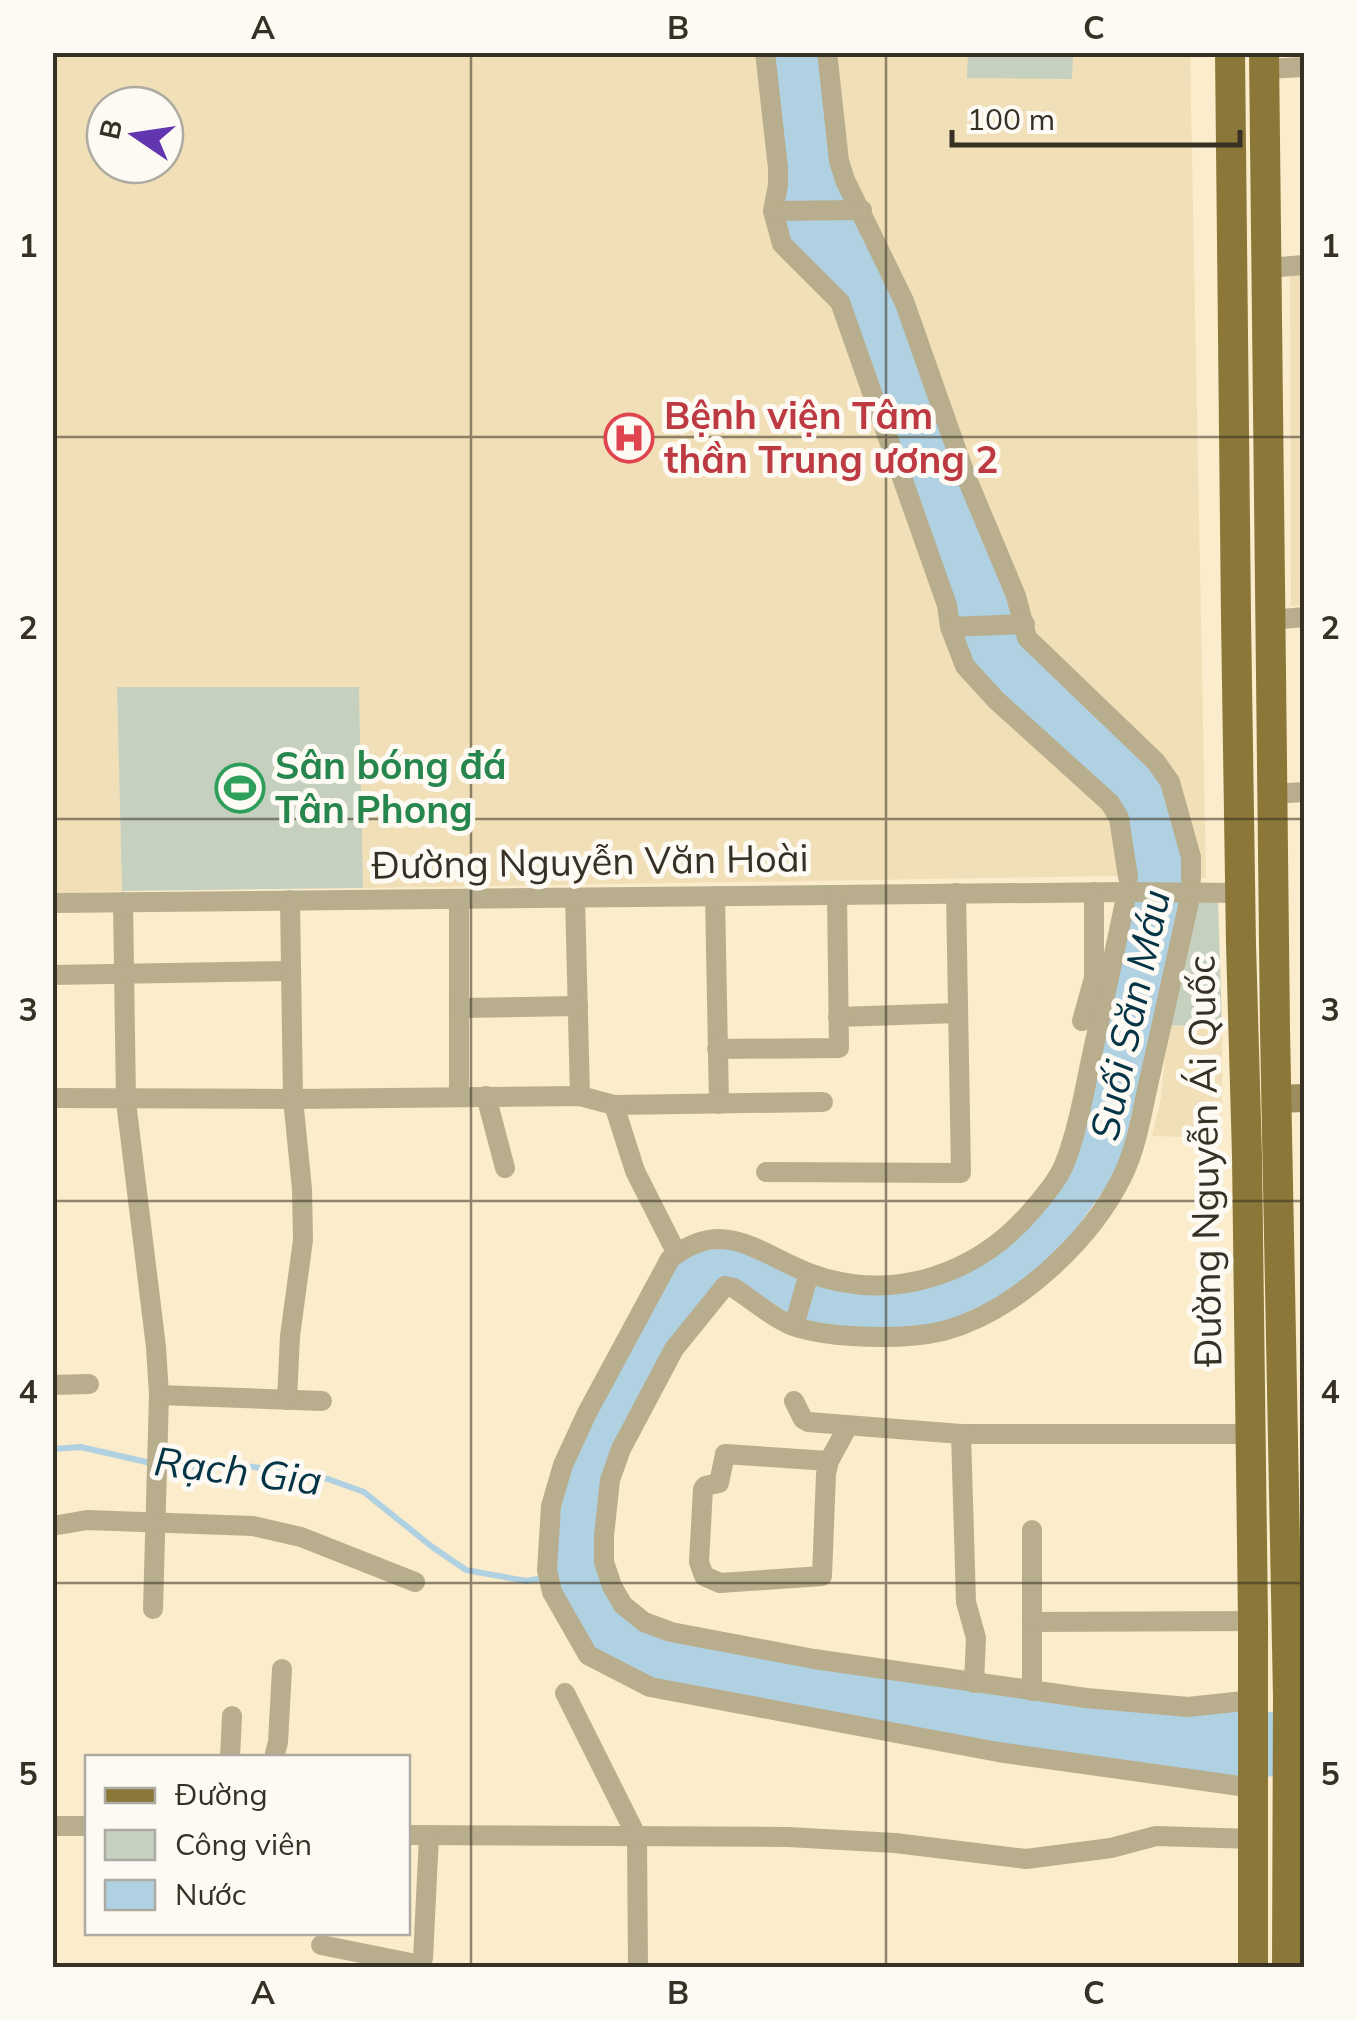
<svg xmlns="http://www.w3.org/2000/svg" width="1357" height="2020" font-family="Mulish,sans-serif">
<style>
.built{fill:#f1dfb7;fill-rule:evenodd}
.green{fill:#c5d0bf}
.water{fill:#b0d1e1}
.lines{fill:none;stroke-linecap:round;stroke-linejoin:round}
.stream{stroke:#b0d1e1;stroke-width:6}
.minor{stroke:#b8ae8d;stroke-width:20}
.secondary{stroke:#9e8e5d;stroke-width:28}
.primary{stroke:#8b7738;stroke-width:30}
.grid{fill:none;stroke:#363124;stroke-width:2.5;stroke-opacity:0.55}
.labels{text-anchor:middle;stroke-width:10;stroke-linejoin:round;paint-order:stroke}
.health-label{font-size:38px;font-weight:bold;fill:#be3a42;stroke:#fdfaf4;text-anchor:start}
.leisure-label{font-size:38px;font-weight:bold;fill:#27864d;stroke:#fdfaf4;text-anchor:start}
.street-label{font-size:38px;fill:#363124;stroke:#fdfaf4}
.water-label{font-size:40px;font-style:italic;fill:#043446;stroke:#fdfaf4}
.neatline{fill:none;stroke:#363124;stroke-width:4}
.grid-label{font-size:32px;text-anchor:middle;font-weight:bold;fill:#363124}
</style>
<rect width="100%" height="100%" fill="#fbeccb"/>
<!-- built -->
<g class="built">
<path d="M52,53H1190L1206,878L1116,876L363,888L359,687H117L122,891L53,893ZM105,105H165V165H105Z"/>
<path d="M1304,271V605L1291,606L1290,273Z"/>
<path d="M1168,1025L1222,1027V1138L1152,1136L1161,1098Z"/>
</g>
<!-- green -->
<g class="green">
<path d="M968,53H1073L1072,79L967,78Z"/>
<path d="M117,687H359L363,888L122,891Z"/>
<path d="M1196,900H1218L1222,1027L1168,1025Z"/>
</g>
<!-- water -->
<path class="water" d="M772,53H820L833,163L893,293L1010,598L1021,640L1151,767L1164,786L1184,859L1183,900L1119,1168L1060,1252L1006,1294L942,1324L880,1331L803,1322L738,1282L668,1345L597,1531L642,1629L1232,1710L1304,1714V1773L1255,1778L1027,1749L652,1681L593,1650L556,1580L555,1539L568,1469L674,1265L690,1252L734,1247L814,1281L938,1283L1064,1181L1135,877L1125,815L971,663L847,301L789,241L782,223Z"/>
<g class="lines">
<!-- stream -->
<path class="stream" d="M52,1449L81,1447L168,1467L247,1466L328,1479L364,1492L431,1546L466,1570L526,1581L543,1578"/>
<!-- minor -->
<g class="minor">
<path d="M765,52L778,168V185L773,211L782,244L840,302L947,605L950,627L965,666L996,700L1110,803L1119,818L1128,877"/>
<path d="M827,52L839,161L845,180L904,301L965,474L1016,596L1027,638L1156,762L1170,782L1191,857V879"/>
<path d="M1264,69L1304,67"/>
<path d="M773,211L862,210"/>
<path d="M1266,268L1304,265"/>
<path d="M1270,620L1304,617"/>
<path d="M950,627L1025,624"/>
<path d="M1272,794L1304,792"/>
<path d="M1127,892C1116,946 1104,1001 1092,1055C1084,1092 1078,1130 1064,1165C1057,1181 1045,1195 1034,1208C978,1275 892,1304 809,1273C757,1253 724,1216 670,1259L587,1413L563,1465L551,1506L547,1570L552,1592L588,1655L650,1687L998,1752L1254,1788"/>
<path d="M1191,893C1178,953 1164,1012 1151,1072C1143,1105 1138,1144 1123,1175C1091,1241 1015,1312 943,1331C913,1338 882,1338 852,1336C835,1335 816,1333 799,1328C776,1321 754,1301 734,1288L725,1286L674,1349L621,1449L610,1480L604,1536V1562L612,1586L623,1605L644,1622L671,1632L814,1659L1086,1698L1188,1707L1253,1700"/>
<path d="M715,896L719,1104"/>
<path d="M575,897L580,1096"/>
<path d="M459,899V1096"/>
<path d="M123,902L126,1102L156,1347L159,1395L153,1609"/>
<path d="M52,903L1127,892L1241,893"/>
<path d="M52,975L291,971"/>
<path d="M459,1008L578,1006"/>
<path d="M838,1017L958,1013"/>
<path d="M1082,1021L1094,978V892"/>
<path d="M717,1049L839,1048L837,895"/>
<path d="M486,1096L505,1168"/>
<path d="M52,1098L293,1099L580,1096L614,1105L823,1102"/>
<path d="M614,1105L635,1171L677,1254"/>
<path d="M766,1172L961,1173L956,893"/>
<path d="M794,1326L809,1273"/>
<path d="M52,1385L89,1384"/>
<path d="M159,1395L322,1401"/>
<path d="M287,1400L290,1336L303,1240L302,1189L293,1099L290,900"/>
<path d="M794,1401L803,1419L808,1422L961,1434H1251"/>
<path d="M961,1434L966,1602L976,1638L974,1683"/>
<path d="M829,1461L725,1454L719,1483L705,1486L703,1489L699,1562L704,1576L720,1583L822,1576L826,1474L829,1461L848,1426"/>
<path d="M52,1526L87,1520L253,1526L301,1537L415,1582"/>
<path d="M1032,1530V1691"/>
<path d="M1032,1622L1253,1621"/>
<path d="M565,1693L637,1837L638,1968"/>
<path d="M230,1758L232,1716"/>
<path d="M274,1758L278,1742L282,1669"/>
<path d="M52,1826H88"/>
<path d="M408,1835L788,1837L895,1843L1026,1859L1111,1848L1156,1836L1254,1839"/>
<path d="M321,1945L421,1965L423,1958L429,1836"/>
</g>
<!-- secondary -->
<path class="secondary" d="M1276,1099L1304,1098"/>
<!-- primary -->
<g class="primary">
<path d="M1230,52L1236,618L1241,944L1247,1156L1253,1621V1968"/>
<path d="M1264,52L1275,1030L1288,1697L1287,1968"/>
</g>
</g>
<!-- grid -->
<path class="grid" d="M471,52V1968M886,52V1968M52,437H1304M52,819H1304M52,1201H1304M52,1583H1304"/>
<!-- icons -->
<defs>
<g id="hospital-ring" transform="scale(2.5)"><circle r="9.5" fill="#fdfaf4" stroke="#e0444e" stroke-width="1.5"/><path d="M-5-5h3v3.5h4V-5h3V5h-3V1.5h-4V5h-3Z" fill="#e0444e"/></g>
<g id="stadium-ring" transform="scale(2.5)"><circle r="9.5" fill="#fdfaf4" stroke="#2e9e5b" stroke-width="1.5"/><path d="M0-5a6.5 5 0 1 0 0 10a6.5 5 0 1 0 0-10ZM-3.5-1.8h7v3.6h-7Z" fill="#2e9e5b"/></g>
</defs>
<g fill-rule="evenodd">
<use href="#hospital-ring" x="629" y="438"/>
<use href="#stadium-ring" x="240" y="788"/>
</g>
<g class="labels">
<!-- health labels -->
<g class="health-label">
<text x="664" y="429">Bệnh viện Tâm<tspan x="664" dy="44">thần Trung ương 2</tspan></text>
</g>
<!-- leisure labels -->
<g class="leisure-label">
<text x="275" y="779">Sân bóng đá<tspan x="275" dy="44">Tân Phong</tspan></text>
</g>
<!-- street labels -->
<g class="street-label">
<text transform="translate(590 862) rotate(-1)" y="13">Đường Nguyễn Văn Hoài</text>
<text transform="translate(1205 1161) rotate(-91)" y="13">Đường Nguyễn Ái Quốc</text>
</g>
<!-- water labels -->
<g class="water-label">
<text transform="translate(1130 1015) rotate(-78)" y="14">Suối Săn Máu</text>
<text transform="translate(238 1471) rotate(7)" y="14">Rạch Gia</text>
</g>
</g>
<!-- border -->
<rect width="1357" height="2020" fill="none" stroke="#fdfaf4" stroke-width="110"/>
<!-- legend -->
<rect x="85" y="1755" width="325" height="180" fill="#fdfaf4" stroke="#adaaa1" stroke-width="2.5"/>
<rect x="105" y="1788" width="50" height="15" fill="#8b7738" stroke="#adaaa1" stroke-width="2.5"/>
<text x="175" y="1805" font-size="30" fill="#363124">Đường</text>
<rect x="105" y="1830" width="50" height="30" fill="#c5d0bf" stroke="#adaaa1" stroke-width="2.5"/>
<text x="175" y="1855" font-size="30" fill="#363124">Công viên</text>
<rect x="105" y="1880" width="50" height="30" fill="#b0d1e1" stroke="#adaaa1" stroke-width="2.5"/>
<text x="175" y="1905" font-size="30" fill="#363124">Nước</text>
<!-- north arrow -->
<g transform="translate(135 135) rotate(283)"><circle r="48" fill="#fdfaf4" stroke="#adaaa1" stroke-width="2.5"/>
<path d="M0-8L18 38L0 25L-18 38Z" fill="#6136ae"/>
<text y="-15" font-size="28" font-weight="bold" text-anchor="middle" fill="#363124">B</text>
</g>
<!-- scale -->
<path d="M952 130v15h288v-15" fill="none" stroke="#363124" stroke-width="5"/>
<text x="967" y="130" font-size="30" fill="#363124" stroke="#fdfaf4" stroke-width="8" paint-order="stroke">100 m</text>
<rect x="55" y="55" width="1247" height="1910" class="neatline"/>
<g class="grid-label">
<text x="263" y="39">A</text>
<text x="678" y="39">B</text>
<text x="1094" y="39">C</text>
<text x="28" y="257">1</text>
<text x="1330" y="257">1</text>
<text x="28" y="639">2</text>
<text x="1330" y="639">2</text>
<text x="28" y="1021">3</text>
<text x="1330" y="1021">3</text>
<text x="28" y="1403">4</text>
<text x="1330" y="1403">4</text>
<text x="28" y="1785">5</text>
<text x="1330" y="1785">5</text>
<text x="263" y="2004">A</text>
<text x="678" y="2004">B</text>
<text x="1094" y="2004">C</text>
</g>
</svg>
